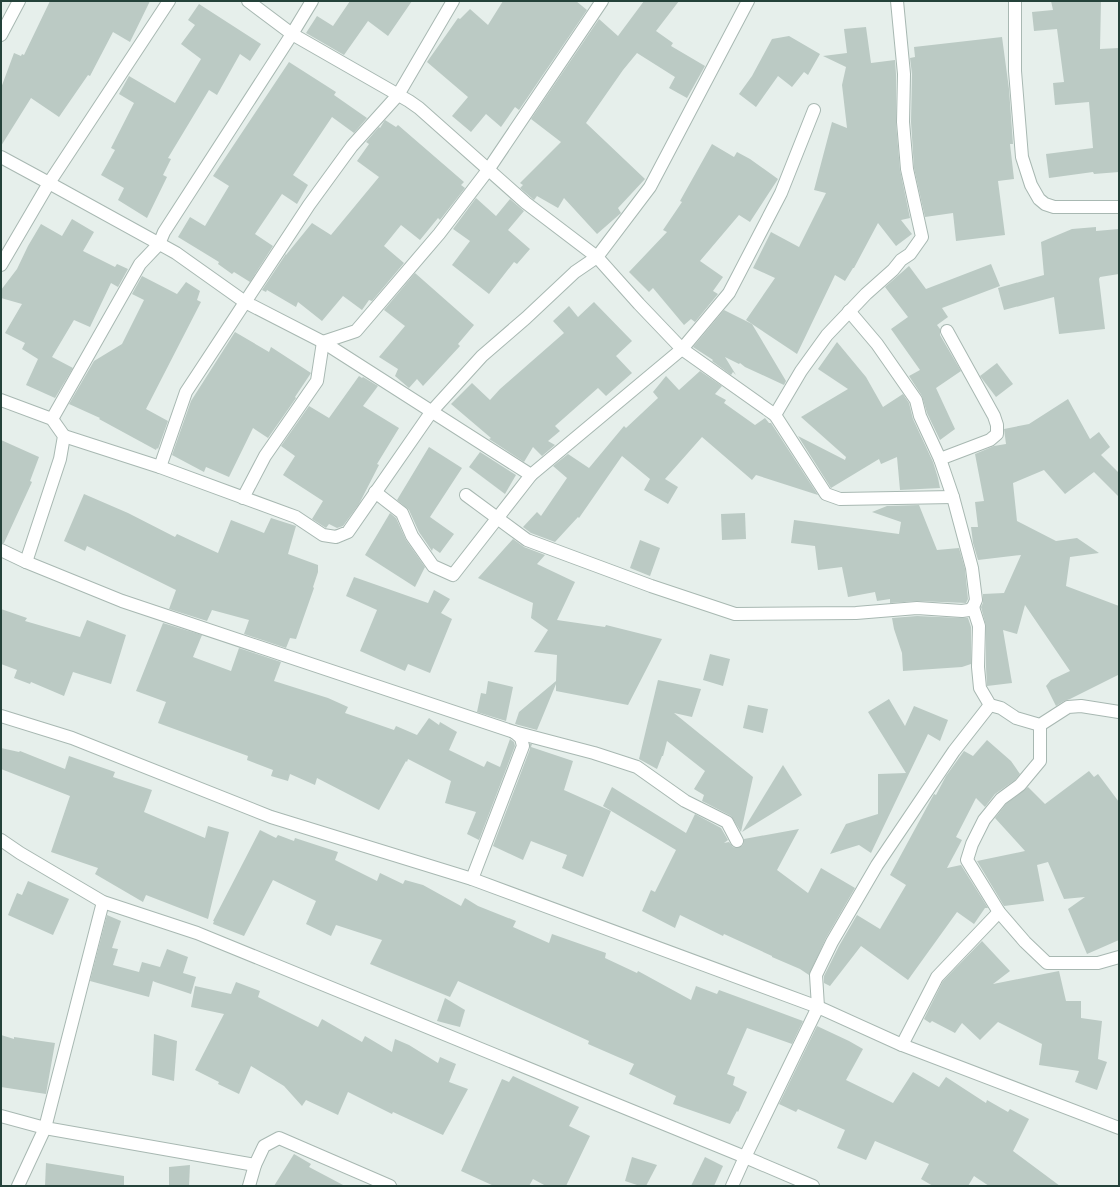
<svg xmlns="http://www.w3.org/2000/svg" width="1120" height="1187" font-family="Arial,sans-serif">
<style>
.building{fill:#bbcac4}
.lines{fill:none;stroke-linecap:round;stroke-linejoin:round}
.minor-casing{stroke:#a8b8b2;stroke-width:14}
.minor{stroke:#fff;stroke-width:12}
</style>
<rect width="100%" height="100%" fill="#e6efeb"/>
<!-- building -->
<g class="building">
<path d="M50,1H150L130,42L113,32L90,76L88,75L59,117L31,98L1,146V88L14,53L21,56L22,54L24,55Z"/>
<path d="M350,1H412L388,36L368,21L344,55L306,33L317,16L333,26Z"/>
<path d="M503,1H576L587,10L519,110L515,107L501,127L486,114L471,132L452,116L468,97L427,62L458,18L460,19L470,9L488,25Z"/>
<path d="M644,1H679L656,31L673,43L671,46L705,66L687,98L669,88L675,77L637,53L623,70L586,123L645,179L618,208L621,213L597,234L564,198L558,208L537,196L534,200L520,188L523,185L520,183L561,142L531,119L599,19L618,36Z"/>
<path d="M1051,1H1101L1100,49L1119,48V172L1094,174L1093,172L1049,178L1046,154L1093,148L1089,102L1055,105L1053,83L1064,82L1057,29L1034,31L1032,12L1053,10Z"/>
<path d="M199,4L261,44L250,61L240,54L217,95L209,90L168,158L171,159L163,175L167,177L147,218L118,200L124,188L101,175L115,150L111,148L134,103L119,94L129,76L175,103L201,59L181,44L195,25L188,20Z"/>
<path d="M866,27L871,63L895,60L896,74V123L900,170L910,218L901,220L912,234L896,246L878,223L854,268H853L845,281L835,275L797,354L746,320L775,278L753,268L771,232L799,247L826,193L814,190L832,122L847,128L842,85L846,67L823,56L847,53L844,29Z"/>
<path d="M789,36L820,54L808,75L804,72L792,87L778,76L756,107L739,94L752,76L772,39Z"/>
<path d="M1002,37L1009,89L1013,144H1010L1014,179L998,181L1005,235L956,241L953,213L925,217L914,168L911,122L912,74L910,58L915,57L914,47Z"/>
<path d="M289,62L336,92L334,95L367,118L354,133L332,117L293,175L308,185L297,204L282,194L255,234L273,246L250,282L234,272L232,274L218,264L219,262L178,237L190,217L205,226L229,186L213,176Z"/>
<path d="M385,120L396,127L398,125L464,182L461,185L465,188L440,220L438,218L420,240L401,225L384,246L404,263L372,301L369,300L362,310L343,296L322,321L298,302L296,307L267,290L266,292L262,290L286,254V255L312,223L331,235L379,177L357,161L369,144L366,142L379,127L380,128Z"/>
<path d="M712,144L734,157L737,152L750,159L778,179L750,222L739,215L700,261L723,277L713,291L718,294L695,322L691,319L684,325L653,288L649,292L629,272L667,232L663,230L682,202L680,201Z"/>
<path d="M476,198L496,216L510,199L524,211L508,230L530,249L517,264L514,262L489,294L452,265L470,241L453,229Z"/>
<path d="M72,219L94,232L83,251L115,267L117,264L128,269L118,287L111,283L90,327L74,320L52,357L73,368L55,398L26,385L38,359L22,349L25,343L5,333L22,304L1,298V290L17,269L28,246L41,224L62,236Z"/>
<path d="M1096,227V231L1119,229V274L1100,277L1099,279L1105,329L1059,334L1054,297L1004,310L998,288L1044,275L1041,242L1072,229Z"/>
<path d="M991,264L1000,286L942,308L948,317L937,325L940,329V335L961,371L936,388L955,429L940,440L927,413L922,396L909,376L920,370L891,329L908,317L885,287L909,266L926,289Z"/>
<path d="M415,273L474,325L458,344L460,346L423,386L417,379L409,388L395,376L398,369L379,357L405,326L384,310Z"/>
<path d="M142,276L177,294L186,282L200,291L197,300L201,302L146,409L168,421L158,449L157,448L156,450L99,419L100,418L69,404L94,361L122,344L144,300L132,294Z"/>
<path d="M594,302L632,341L616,356L632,373L606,396L598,388L555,426L560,431L548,441L555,445L542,456L533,447L524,462L489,439L491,438L451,404L472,383L490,400L500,389L564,333L553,321L569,306L578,317Z"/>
<path d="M724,310L752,324L786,381L784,385L745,367L740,363L739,364L725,357L736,375L733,372L731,375L712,361L713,360L693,347Z"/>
<path d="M235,332L269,352L271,347L311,373L295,397L296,398L268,438L253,428L229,477L206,467L204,472L172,455L191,401Z"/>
<path d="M837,342L866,377L883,407L903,394L909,403L913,419L933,462L938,478L940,488L900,490L897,457L881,464L879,459L831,488L798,436L845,460L846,457L801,417L848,389L818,369Z"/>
<path d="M997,363L1013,384L996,397L980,376Z"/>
<path d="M700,371L722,386L715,394L726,400L724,403L755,425L765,418L769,423H771L818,495L756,475L752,480L702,437L665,479L678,487L668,504L644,490L650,479L622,456L579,518L578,517L555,542L531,533L523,527L537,512L541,516L567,478L553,466L568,454L589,468L624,426L626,428L658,398L653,392L666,376L679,390Z"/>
<path d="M359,376L362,378L363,377L378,386L363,406L399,428L377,464L379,465L359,504L343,526L337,528L329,524L326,528L312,519L323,501L283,475L295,456L281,446L309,406L329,418Z"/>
<path d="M1068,399L1090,439L1099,432L1110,447L1101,455L1119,473V497L1094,472L1065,494L1044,470L1013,483L1017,521L1056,541L1077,538L1099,553L1070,557L1066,586L1119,606V648H1118V675L1070,699L1064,701L1056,706L1046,686L1051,680L1070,671L1025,605L1017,634L1003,630L1012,683L987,686L986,667V626L981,607L983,603V594L1004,593L1021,555L978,560L973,543L971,527H978L975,502L984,501L975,454L994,446L1006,444L1004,429L1029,424Z"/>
<path d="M1,440L39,457L30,481L32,482L4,543H1Z"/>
<path d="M429,447L462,468L430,517L454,534L440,553L433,548L432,551L419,532L409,510L397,500Z"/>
<path d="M480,452L516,475L505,494L469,467Z"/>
<path d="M84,494L128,513L175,537L177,534L218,553L231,520L264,533L271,518L296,526L288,554L318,565V572L313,587L314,588L296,639L290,638L286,648L244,634L249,620L212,610L207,621L169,609L176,590L87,546L85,551L64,541Z"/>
<path d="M919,505L937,550L959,548L965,569L968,599L966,603L917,601L890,603V599L877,601L875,592L848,597L842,567L818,570L815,546L791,543L794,520L899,534L901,522L872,512L887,506Z"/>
<path d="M390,513L396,518L406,540L425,567L415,587L365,555Z"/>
<path d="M745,513L746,539L722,540L721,514Z"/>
<path d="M513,539L524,547L545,555L537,564L575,582L557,620L605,627L606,625L662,639L628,705L556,691V684L537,730L515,724L519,712L556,681L557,655L534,652L548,630L531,618L533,603L478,578Z"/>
<path d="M640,540L660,548L650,576L630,568Z"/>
<path d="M354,577L428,603L434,590L450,599L441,613L452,619L430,673L408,664L405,671L360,651L377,610L346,596Z"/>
<path d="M1,609L27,618L25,621L80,637L87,620L126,635L111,684L73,672L64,696L31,682L30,684L14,678L17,670L1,664Z"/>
<path d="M917,616L962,618H968L971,627V664L962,667L903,671L902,653L894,629L892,618Z"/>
<path d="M163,623L202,635L193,657L231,671L239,648L281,662L274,681L328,698L348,707L345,713L394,730L396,726L417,735L429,718L439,725L440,722L457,732L449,750L484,767L487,761L500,767L510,739L514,742L515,746L479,840L467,834L476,812L445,803L451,781L408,759L407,762L406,761L379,810L317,778L315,785L290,774L288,781L271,776L273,770L247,760L248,756L158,723L166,702L136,691Z"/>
<path d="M710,654L730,659L723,686L703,680Z"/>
<path d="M658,680L701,689L692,717L674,713L753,777L741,832L731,816L702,801L704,795L694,789L705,771L667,741L663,756H662L657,769L639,759Z"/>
<path d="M488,681L513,687L506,721L477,712L481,693L486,694Z"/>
<path d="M889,699L905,726L914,706L948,720L940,741L928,734L871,853L859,845L830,854L846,824L878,814V774L906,773L868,712Z"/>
<path d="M748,705L768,709L763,733L743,728Z"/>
<path d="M987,740L1011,761L1020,774L1015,780L995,794L985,807L976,798L956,837L962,840L947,868L961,865L988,908H985L974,924L957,912L908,980L861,946L830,986L824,983V976L839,946L857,915L880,929L906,885L890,875L934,794L936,795L946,776L964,751L973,756Z"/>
<path d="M530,744H532L531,747L573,761L564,790L611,811L583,877L562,868L567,855L531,841L523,860L493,846L530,749Z"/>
<path d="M1,748L19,752L20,751L65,769L69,756L115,772L113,777L152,790L144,812L205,838L208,826L229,832L208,919L146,895L143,902L95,874L98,868L51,852L70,796L1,769Z"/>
<path d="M783,765L802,795L742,832Z"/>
<path d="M1089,771L1094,777L1098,774L1119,802V940L1087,954L1068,909L1085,897L1064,899L1048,862L1037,865L1044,901L1004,906L977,861L1025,851L995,818L1006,804L1028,787L1045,804Z"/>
<path d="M612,787L686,833L695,814L721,828L728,840L724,843L729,842L733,847L736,848L743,845L744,839L799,829L777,870L808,893L821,868L855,888L826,938L809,975L800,969L772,957V956L724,934L723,936L680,915L675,928L642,911L651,890L655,892L676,850L603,806Z"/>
<path d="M260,830L276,838L278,835L294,841L295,838L338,852L335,860L377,881L380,873L403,884L405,880L423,885L461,906L465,898L478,906L516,921L513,927L549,943L552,934L606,953L605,958L637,973L638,971L691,1000L696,986L717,994L719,990L803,1021L792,1044L747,1028L727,1074L735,1077L733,1085L747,1092L738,1112L737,1111L730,1124L673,1104L676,1096L629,1074L634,1064L588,1044L589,1041L458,981L450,997L370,964L382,940L336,925L331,936L306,924L316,901L273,880L244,936L213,924L214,921H213Z"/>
<path d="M28,881L69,899L53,935L8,915L17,893L22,895Z"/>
<path d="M107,915L121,921L112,948L118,949L113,965L139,972L142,962L160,967L167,949L188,957L183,973L196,977L191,994L155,982L153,981L149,997L90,981Z"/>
<path d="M982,941L1010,971L993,984L1059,971L1066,1001H1081V1018L1102,1021L1098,1059L1107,1062L1097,1090L1075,1082L1079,1071L1039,1065L1042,1044L998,1022L980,1040L962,1023L955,1033L932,1021L930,1023L924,1019L943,981Z"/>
<path d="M236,982L260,991L258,997L318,1027L322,1019L362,1042L365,1036L392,1052L395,1039L409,1045L438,1063L440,1057L456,1064L449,1082L468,1089L443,1135L393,1112L392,1114L348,1092L338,1115L306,1100L302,1106L284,1086L251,1066L239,1094L218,1084L219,1082L195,1070L224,1014L191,1007L195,986L231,994Z"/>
<path d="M445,998L465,1010L460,1027L437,1021Z"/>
<path d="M817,1026L849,1041L863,1049L846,1080L893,1103L913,1072L939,1087L946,1077L986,1103L987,1100L1008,1112L1010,1109L1029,1119L1013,1151L1060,1186H989L974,1176L968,1186H933L921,1179L929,1164L875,1141L866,1160L837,1148L845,1130L798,1109L796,1112L779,1104Z"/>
<path d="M154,1034L177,1041L174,1081L152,1075Z"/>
<path d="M1,1035L14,1039V1037L55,1043L46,1094L1,1087Z"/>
<path d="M513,1076L579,1107L569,1126L590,1136L566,1186H546L533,1179L529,1186H494L461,1171L502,1079L509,1082Z"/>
<path d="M294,1154L311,1164L309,1167L345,1186H274Z"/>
<path d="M632,1157L657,1165L646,1186H640L625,1181Z"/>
<path d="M705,1157L723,1166L714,1186H691Z"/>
<path d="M46,1163L124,1176V1186H45Z"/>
<path d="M190,1165L189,1186H169V1167Z"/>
</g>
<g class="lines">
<!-- minor casing -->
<g class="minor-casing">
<g id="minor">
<path d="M169,1L49,183L176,253L245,302L323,342L531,475L682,349L729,293L781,193L814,110"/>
<path d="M248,1L292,34L409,101L419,108L526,203L597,257L639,304L682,349L775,415L826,494L840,499L953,497"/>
<path d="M1015,1V71L1022,157L1031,185L1039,199L1045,204L1054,207H1119"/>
<path d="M1,35L19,1"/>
<path d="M1,157L49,183L1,265"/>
<path d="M1,400L52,419L64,436L60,459L26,562"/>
<path d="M775,415L801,371L827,335L866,294L893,270L901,260L910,254L922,237L907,169L903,122L904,74L897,1"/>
<path d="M52,419L140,264L159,244L164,232L292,34L312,1"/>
<path d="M64,436L160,467L296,517L323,535L336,537L348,532L432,411L482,356L526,318L575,272L597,257L650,187L748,1"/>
<path d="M940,459L990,440L997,434V425L994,416L947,331"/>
<path d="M160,467L186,392L309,205L352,146L398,95L453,1"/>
<path d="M375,492L402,513L412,536L433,566L453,575L531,475"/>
<path d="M466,495L527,540L651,586L735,614L856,613L917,608L962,611L969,610L973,607L976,600L972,568L953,497L940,459L920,416L916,400L877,344L849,311"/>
<path d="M243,498L265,456L317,381L323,342L356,331L439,234L488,170L602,1"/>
<path d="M1,550L26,562L122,601L514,732L594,753L637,767L685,801L727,822L737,841"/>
<path d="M973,607L979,626L978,667L980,688L990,705L1001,708L1016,718L1040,725L1068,707L1081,706L1119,712"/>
<path d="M1,716L72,738L271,817L472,879L818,1007L902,1045L1119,1128"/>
<path d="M1040,725V761L1020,785L1001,799L984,820L972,844L967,860L999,912L1025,942L1047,963H1098L1119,957"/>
<path d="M1,840L20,853L103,902L197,933L745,1157L813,1186"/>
<path d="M472,879L523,746L521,738L514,732"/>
<path d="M902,1045L937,977L999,912"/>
<path d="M1,1116L45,1128L255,1165"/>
<path d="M18,1186L45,1128L103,902"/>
<path d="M249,1186L255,1165L264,1146L279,1138L390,1186"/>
<path d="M732,1186L745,1157L818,1007L816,975L832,942L877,865L954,751L990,705"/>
</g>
</g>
<!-- minor -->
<use href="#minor" class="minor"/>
</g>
<!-- border -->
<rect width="1120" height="1187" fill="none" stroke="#24423a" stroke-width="4"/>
</svg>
